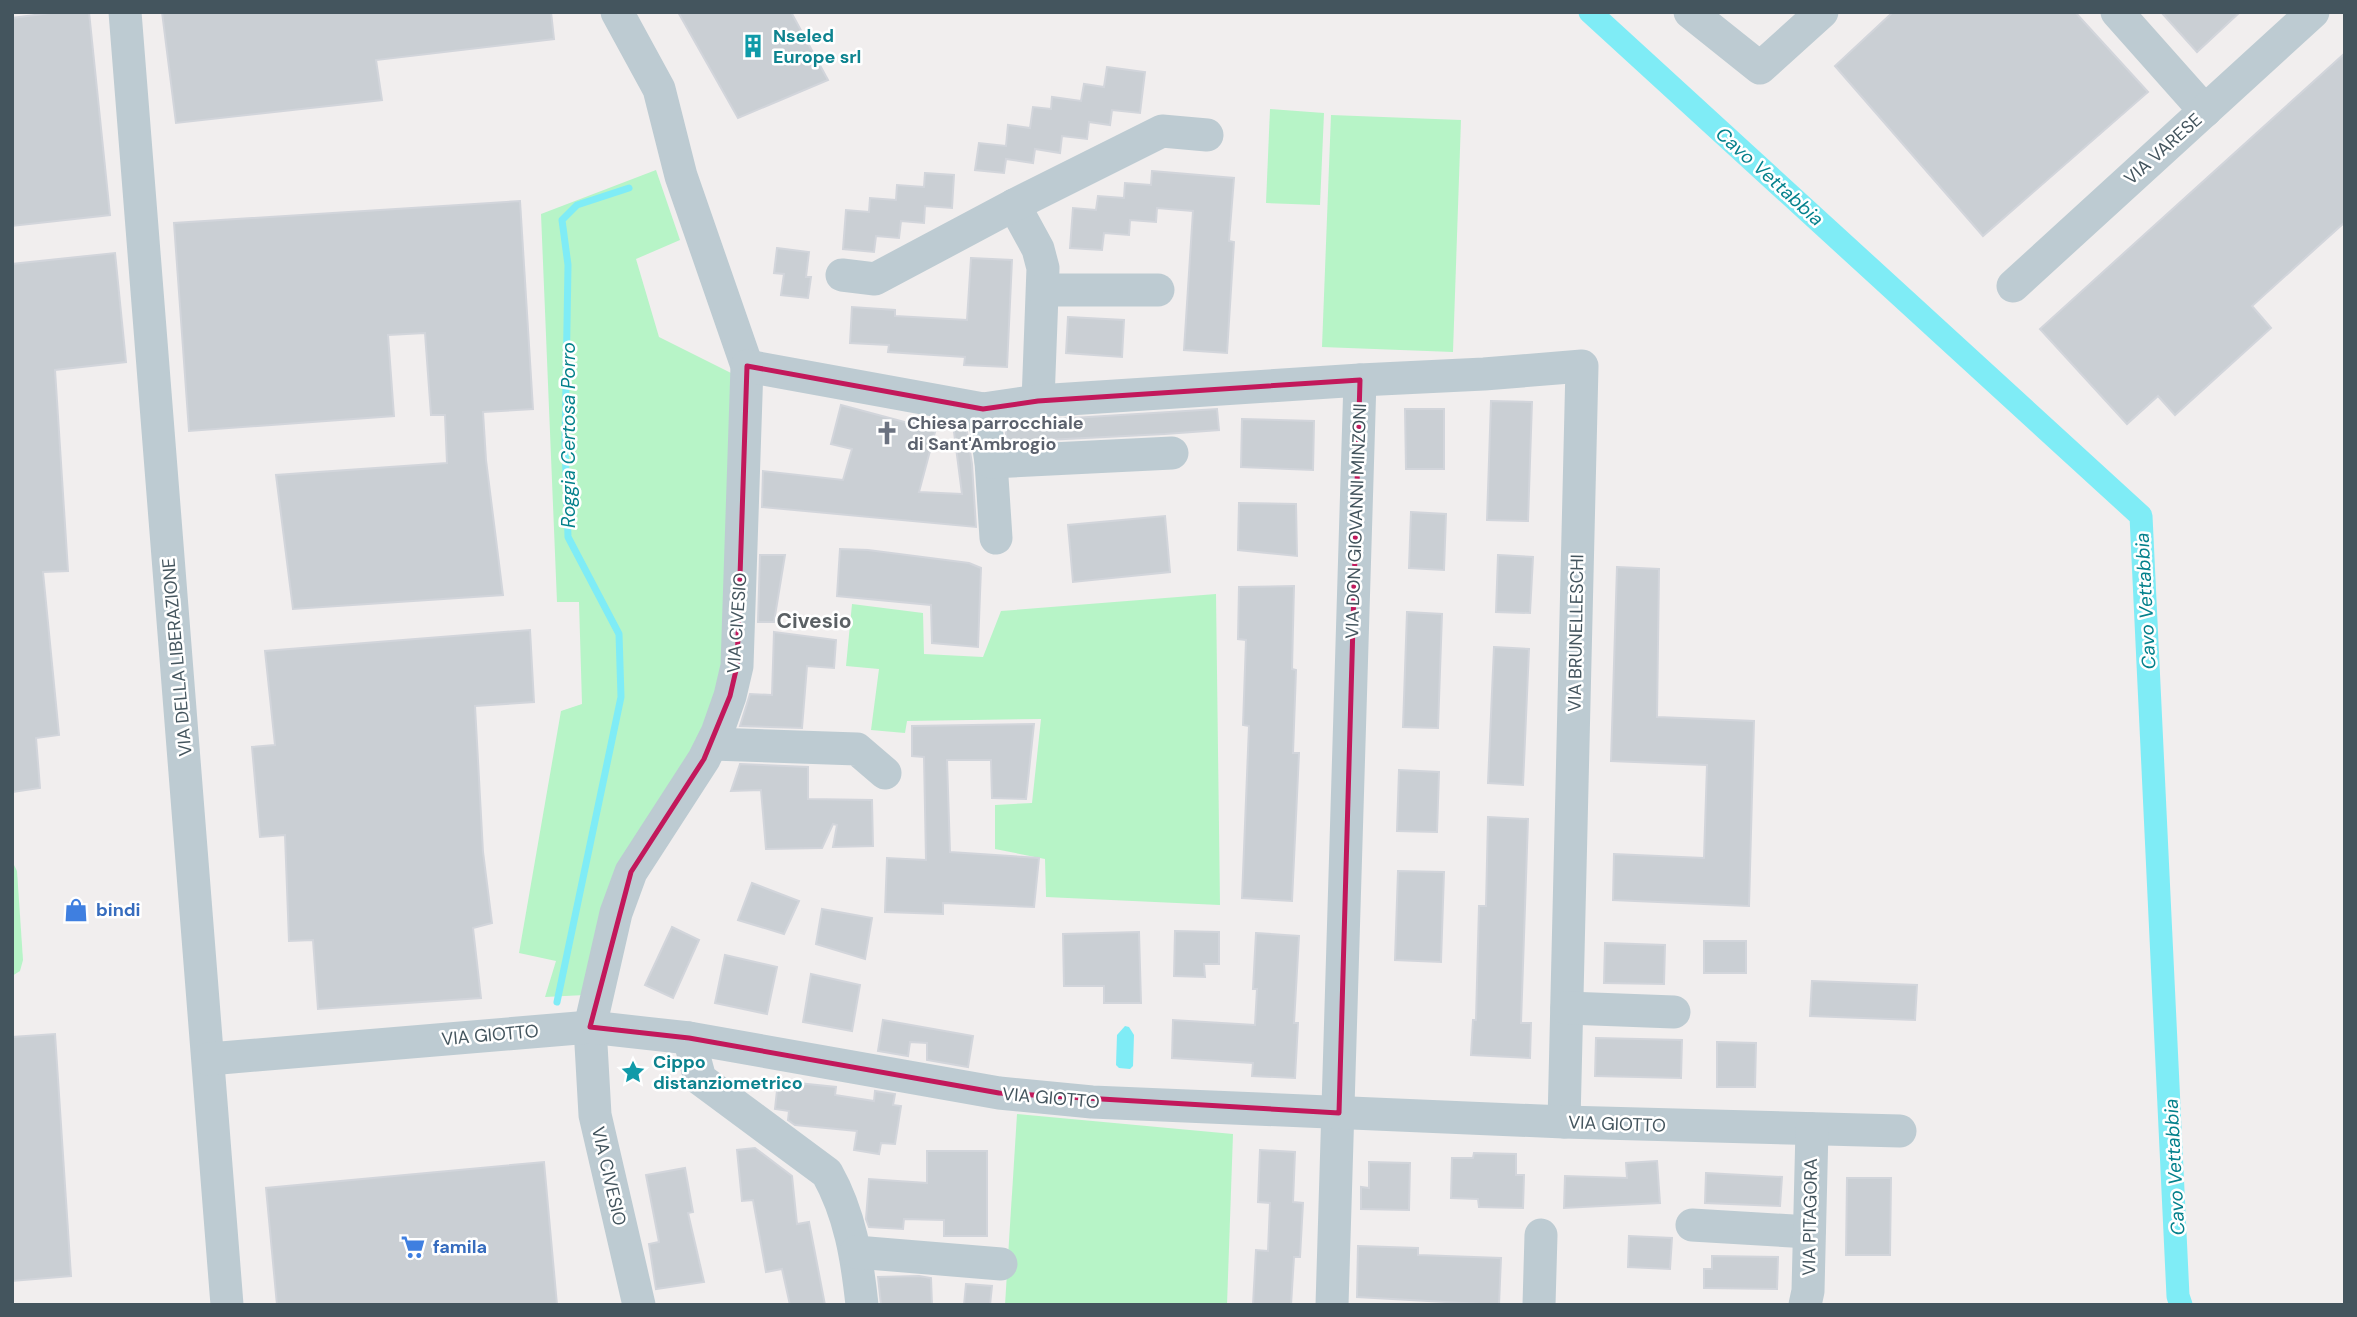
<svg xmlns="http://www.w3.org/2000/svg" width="2357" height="1317" font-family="'DM Sans',sans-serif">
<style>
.green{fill:#b7f4c7}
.water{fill:#7fecf6}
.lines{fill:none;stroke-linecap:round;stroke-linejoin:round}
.stream{stroke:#7fecf6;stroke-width:7}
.canal{stroke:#7fecf6;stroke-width:23}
.building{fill:#cacfd4;stroke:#d2d5db;stroke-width:2}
.minor{stroke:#bdcbd2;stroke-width:33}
.marked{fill:none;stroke:#c2185b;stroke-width:5;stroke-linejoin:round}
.labels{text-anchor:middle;stroke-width:5;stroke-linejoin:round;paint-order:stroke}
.culture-label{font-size:18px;font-weight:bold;fill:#0d838f;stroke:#fff;text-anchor:start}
.street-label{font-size:18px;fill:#44555e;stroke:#fff}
.worship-label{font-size:18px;font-weight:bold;fill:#5b616d;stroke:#fff;text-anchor:start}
.shop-label{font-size:18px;font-weight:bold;fill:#366cbe;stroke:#fff;text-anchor:start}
.water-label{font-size:19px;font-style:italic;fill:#04818c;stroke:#fff}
.quarter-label{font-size:21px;font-weight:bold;fill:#5a6064;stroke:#fff}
</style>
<rect width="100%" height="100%" fill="#f1eeee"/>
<!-- green -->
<g class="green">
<path d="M1270,109L1324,113L1320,205L1266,203Z"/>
<path d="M1331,115L1461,120L1453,352L1322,347Z"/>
<path d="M656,170L680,240L636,259L659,337L731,373L723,668L709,723L585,995L545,997L556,961L519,953L561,711L582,704L579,602H557L541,214Z"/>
<path d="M1216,594L1220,905L1046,897L1045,859L995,849V805L1032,803L1041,719L907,721L905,733L871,730L879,669L846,666L852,604L923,613L924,654L983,657L1001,611Z"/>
<path d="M12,861L17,871L23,960L20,971L12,976Z"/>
<path d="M1017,1114L1233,1134L1227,1305H1005Z"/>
</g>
<!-- water -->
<path class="water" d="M1125,1026L1129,1027L1134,1035L1133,1066L1130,1069L1119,1068L1116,1065L1117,1035Z"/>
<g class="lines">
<!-- stream -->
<path class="stream" d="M557,1002L621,697L619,634L568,537L565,444L568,265L562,220L577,205L629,188"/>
<!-- canal -->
<path class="canal" d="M1590,12L2141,516L2178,1296L2181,1305"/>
</g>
<!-- building -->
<g class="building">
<path d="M58,12H89L110,215L12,226V18Z"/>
<path d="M162,12H551L554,39L376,60L382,100L176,123Z"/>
<path d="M678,12H791L828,80L738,118Z"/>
<path d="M1893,12H2075L2148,92L1983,236L1835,66Z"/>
<path d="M2161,12H2240L2197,52Z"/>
<path d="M2345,53V222L2252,306L2271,328L2175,415L2158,396L2127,424L2040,329Z"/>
<path d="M1107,67L1145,72L1140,113L1112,110L1110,125L1089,122L1087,139L1062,136L1060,153L1035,149L1033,163L1006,159L1004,173L975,170L979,143L1006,146L1008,125L1030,128L1033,107L1051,109L1052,97L1081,101L1084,84L1104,87Z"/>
<path d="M1152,171L1234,178L1229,241L1234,242L1227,353L1184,350L1193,211L1157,208L1156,222L1130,220L1129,235L1104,233L1102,250L1070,248L1073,208L1096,210L1098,196L1124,198L1125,183L1151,185Z"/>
<path d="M925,173L954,175L952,208L925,206L924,223L901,221L899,238L876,236L874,252L843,249L846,210L869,212L870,198L896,200L897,185L924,187Z"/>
<path d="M520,201L533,409L483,412L486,460L503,595L293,609L276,475L447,463L445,415H431L425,333L388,335L394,416L189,431L174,223Z"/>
<path d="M777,248L809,252L806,277H811L808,298L781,295L784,274L774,273Z"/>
<path d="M115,253L126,362L55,370L68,571L43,572L59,735L36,738L40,788L12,792V264Z"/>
<path d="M971,258L1012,260L1007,367L964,365L965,357L888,352L889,345L850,343L852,307L895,310V316L967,320Z"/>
<path d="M1068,317L1124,320L1122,357L1066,353Z"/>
<path d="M1491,401L1532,402L1528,521L1487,520Z"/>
<path d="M841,405L912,424L914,416L938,421L919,492L962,494L953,424L966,425L972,464L976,527L762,507L763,471L843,480L852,449L831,444Z"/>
<path d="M1217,409L1219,430L1165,434L1007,442L1005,425L1040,420Z"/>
<path d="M1405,409H1444V469H1406Z"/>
<path d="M1242,419L1314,421L1313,470L1241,467Z"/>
<path d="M1239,503L1296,504L1297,556L1238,550Z"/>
<path d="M1411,512L1446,514L1444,570L1409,568Z"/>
<path d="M1165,516L1170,572L1073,582L1068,525Z"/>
<path d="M840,549L868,550L969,563L981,568L978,647L932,643L931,605L837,596Z"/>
<path d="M760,555H785L774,622H758Z"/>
<path d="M1498,555L1533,557L1530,613L1496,612Z"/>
<path d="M1617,567L1659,569L1657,717L1754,721L1749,906L1613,900L1614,854L1704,858L1707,765L1611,761Z"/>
<path d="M1294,586L1292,669L1296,670L1293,753H1299L1292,901L1242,898L1249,726L1243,725L1246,640L1238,639L1239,587Z"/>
<path d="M1407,612L1442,614L1438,728L1403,727Z"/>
<path d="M530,630L534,702L475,706L483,852L492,923L473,928L481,998L318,1009L313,940L289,941L285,835L260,837L252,747L275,745L265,651Z"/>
<path d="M774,632L836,640L834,668L807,666L802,728L740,726L750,694L772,695Z"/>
<path d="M1494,647L1529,649L1523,785L1488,783Z"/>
<path d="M1034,724L1026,799L992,798L991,760H947L950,852L1039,858L1034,907L943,903V914L885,912L887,858L926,860L924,757L912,756V726Z"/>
<path d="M740,764L808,767V799L872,800L873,846L833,847L837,825L833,824L822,848L766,849L761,790L731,791Z"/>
<path d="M1399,770L1439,772L1437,832L1397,831Z"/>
<path d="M1488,817L1528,819L1521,1023H1531L1530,1058L1471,1055L1473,1020H1476L1479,906H1486Z"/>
<path d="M1398,871L1444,872L1441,962L1395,960Z"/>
<path d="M752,883L799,901L784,934L738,920Z"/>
<path d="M822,909L872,918L865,959L816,944Z"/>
<path d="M672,927L699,940L673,998L645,985Z"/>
<path d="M1175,931L1219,932V964H1204L1205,977L1174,976Z"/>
<path d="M1139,932L1141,1003H1104V986H1064L1063,934Z"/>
<path d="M1256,933L1299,936L1294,1023H1298L1295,1078L1252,1076L1253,1063L1172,1058L1173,1020L1255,1025L1257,989H1253Z"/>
<rect x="1704" y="941" width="42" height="32"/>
<path d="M1605,943L1665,945L1664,984L1604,983Z"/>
<path d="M725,955L777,967L767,1014L715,1003Z"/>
<path d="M811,974L860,985L852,1031L803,1022Z"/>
<path d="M1812,981L1917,985L1915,1020L1810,1016Z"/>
<path d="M883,1020L973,1036L968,1067L927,1060V1043L910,1042L908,1056L878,1051Z"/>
<path d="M55,1034L71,1276L12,1281V1037Z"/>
<path d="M1596,1038L1682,1040L1681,1078L1595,1076Z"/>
<path d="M1717,1042L1756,1043L1755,1087H1717Z"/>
<path d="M778,1081L836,1087L835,1095L874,1101L875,1091L895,1094L893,1105L901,1106L895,1144L881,1143L879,1154L854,1150L857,1131L795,1125L788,1120L789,1111L775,1109Z"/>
<path d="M755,1148L792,1176L797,1224L809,1222L825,1305H790L782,1269L766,1272L753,1200L742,1201L737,1150Z"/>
<path d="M1260,1150L1295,1152L1293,1202L1303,1203L1300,1257H1294L1291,1305H1253L1256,1250L1268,1251L1270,1203L1258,1202Z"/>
<path d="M927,1151H987V1236H944V1220L904,1219L903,1229L869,1227L866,1219L869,1179L927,1183Z"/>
<path d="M1474,1153L1516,1154V1175H1524L1523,1208L1479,1207L1478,1199L1451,1198L1452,1158H1473Z"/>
<path d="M1657,1161L1660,1203L1564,1208L1565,1176L1627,1178L1626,1163Z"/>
<path d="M544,1162L557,1305H277L266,1188Z"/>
<path d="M1369,1162L1410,1163L1409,1210L1361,1209V1187L1369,1188Z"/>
<path d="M685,1168L693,1212L688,1213L704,1282L656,1289L649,1244L659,1242L646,1175Z"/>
<path d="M1706,1173L1782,1177L1780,1206L1705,1203Z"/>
<path d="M1847,1178H1891L1890,1255H1846Z"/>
<path d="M1629,1236L1672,1238L1670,1269L1628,1267Z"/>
<path d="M1358,1246L1418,1248V1255L1501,1258L1499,1305L1357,1297Z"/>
<path d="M1712,1256L1778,1257L1777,1289L1704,1288V1269H1712Z"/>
<path d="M919,1276L931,1278L932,1305H881L878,1277Z"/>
<path d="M966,1284L992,1286L990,1305H964Z"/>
</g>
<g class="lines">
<!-- minor -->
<g class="minor">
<path d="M125,12L227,1305"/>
<path d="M617,12L659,89L681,176L747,366L737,666L730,696L717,733L704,759L631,872L616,913L590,1027L595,1115L639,1305"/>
<path d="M1690,12L1760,68L1822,12"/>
<path d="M2117,12L2205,111"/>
<path d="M1014,205L1038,249L1043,268L1038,401"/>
<path d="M842,275L875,279L1014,205L1162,131L1207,135"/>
<path d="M2013,286L2313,12"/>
<path d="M1043,290H1158"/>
<path d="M747,366L983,409L1038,401L1360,380L1332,1305"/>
<path d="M1360,380L1484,374L1582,366L1564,1122"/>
<path d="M983,409L991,462L996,538"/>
<path d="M991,462L1172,453"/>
<path d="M712,744L857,749L885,773"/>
<path d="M1567,1008L1674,1012"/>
<path d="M689,1038L700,1079L827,1173C850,1214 857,1258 862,1305"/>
<path d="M209,1059L590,1027L689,1038L999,1093L1092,1102L1564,1122L1900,1131"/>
<path d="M1692,1225L1809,1232"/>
<path d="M856,1252L1001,1264"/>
<path d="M1539,1305L1541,1235"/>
<path d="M1805,1305L1808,1291L1812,1129"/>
</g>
</g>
<!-- marked area -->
<path class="marked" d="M747,366L983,409L1038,401L1360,380L1339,1113L999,1093L689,1038L590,1027L631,872L704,759L730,696L737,666Z"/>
<!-- icons -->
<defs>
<g id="building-bare" transform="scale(1.89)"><path d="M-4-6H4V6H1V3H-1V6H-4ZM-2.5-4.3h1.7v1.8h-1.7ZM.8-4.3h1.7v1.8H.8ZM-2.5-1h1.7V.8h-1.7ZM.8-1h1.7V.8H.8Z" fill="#0f9aa8" stroke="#fff" stroke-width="2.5" paint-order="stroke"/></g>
<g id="church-bare" transform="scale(1.89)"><path d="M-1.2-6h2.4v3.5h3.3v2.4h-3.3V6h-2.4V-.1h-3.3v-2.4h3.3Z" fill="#6b7280" stroke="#fff" stroke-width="2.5" paint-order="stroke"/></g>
<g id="shop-bare" transform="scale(1.89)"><path d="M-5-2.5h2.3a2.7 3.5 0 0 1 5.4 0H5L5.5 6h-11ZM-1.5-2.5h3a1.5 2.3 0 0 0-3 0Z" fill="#3f7fe0" stroke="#fff" stroke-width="2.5" paint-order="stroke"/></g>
<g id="sight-bare" transform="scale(1.89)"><path d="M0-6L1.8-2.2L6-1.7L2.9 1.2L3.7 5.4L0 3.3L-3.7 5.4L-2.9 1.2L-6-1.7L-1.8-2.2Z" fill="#0f9aa8" stroke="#fff" stroke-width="2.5" paint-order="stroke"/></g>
<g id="supermarket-bare" transform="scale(1.89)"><path d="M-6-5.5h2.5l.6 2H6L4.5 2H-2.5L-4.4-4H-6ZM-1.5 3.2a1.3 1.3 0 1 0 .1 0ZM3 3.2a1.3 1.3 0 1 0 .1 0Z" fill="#3f7fe0" stroke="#fff" stroke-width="2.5" paint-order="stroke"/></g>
</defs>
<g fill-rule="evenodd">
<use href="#building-bare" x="753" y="46"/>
<use href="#church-bare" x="887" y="433"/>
<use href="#shop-bare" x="76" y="910"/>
<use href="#sight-bare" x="633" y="1072"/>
<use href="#supermarket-bare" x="413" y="1247"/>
</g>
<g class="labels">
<!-- culture labels -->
<g class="culture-label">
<text x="773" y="42">Nseled<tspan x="773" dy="21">Europe srl</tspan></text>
<text x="653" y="1068">Cippo<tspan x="653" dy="21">distanziometrico</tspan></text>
</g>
<!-- street labels -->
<g class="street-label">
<text transform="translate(2163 149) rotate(-42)" y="6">VIA VARESE</text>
<text transform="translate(1356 521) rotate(-88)" y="6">VIA DON GIOVANNI MINZONI</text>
<text transform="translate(737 623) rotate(-86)" y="6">VIA CIVESIO</text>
<text transform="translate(1576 633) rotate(-89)" y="6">VIA BRUNELLESCHI</text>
<text transform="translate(177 657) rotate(-95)" y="6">VIA DELLA LIBERAZIONE</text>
<text transform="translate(490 1035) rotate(-5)" y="6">VIA GIOTTO</text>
<text transform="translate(1051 1098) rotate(5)" y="6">VIA GIOTTO</text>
<text transform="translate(1617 1124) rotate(2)" y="6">VIA GIOTTO</text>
<text transform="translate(609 1176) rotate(77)" y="6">VIA CIVESIO</text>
<text transform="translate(1810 1217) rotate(-89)" y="6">VIA PITAGORA</text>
</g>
<!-- worship labels -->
<g class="worship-label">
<text x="907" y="429">Chiesa parrocchiale<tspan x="907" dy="21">di Sant'Ambrogio</tspan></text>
</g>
<!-- shop labels -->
<g class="shop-label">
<text x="96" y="916">bindi</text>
<text x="433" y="1253">famila</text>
</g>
<!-- water labels -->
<g class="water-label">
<text transform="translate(1770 176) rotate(42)" y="7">Cavo Vettabbia</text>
<text transform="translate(568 435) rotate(-90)" y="7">Roggia Certosa Porro</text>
<text transform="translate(2145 601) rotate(-93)" y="7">Cavo Vettabbia</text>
<text transform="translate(2174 1167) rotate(-93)" y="7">Cavo Vettabbia</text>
</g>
<!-- quarter labels -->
<g class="quarter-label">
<text x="814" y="628">Civesio</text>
</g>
</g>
<!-- border -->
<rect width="2357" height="1317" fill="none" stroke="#44555e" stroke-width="28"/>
</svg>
